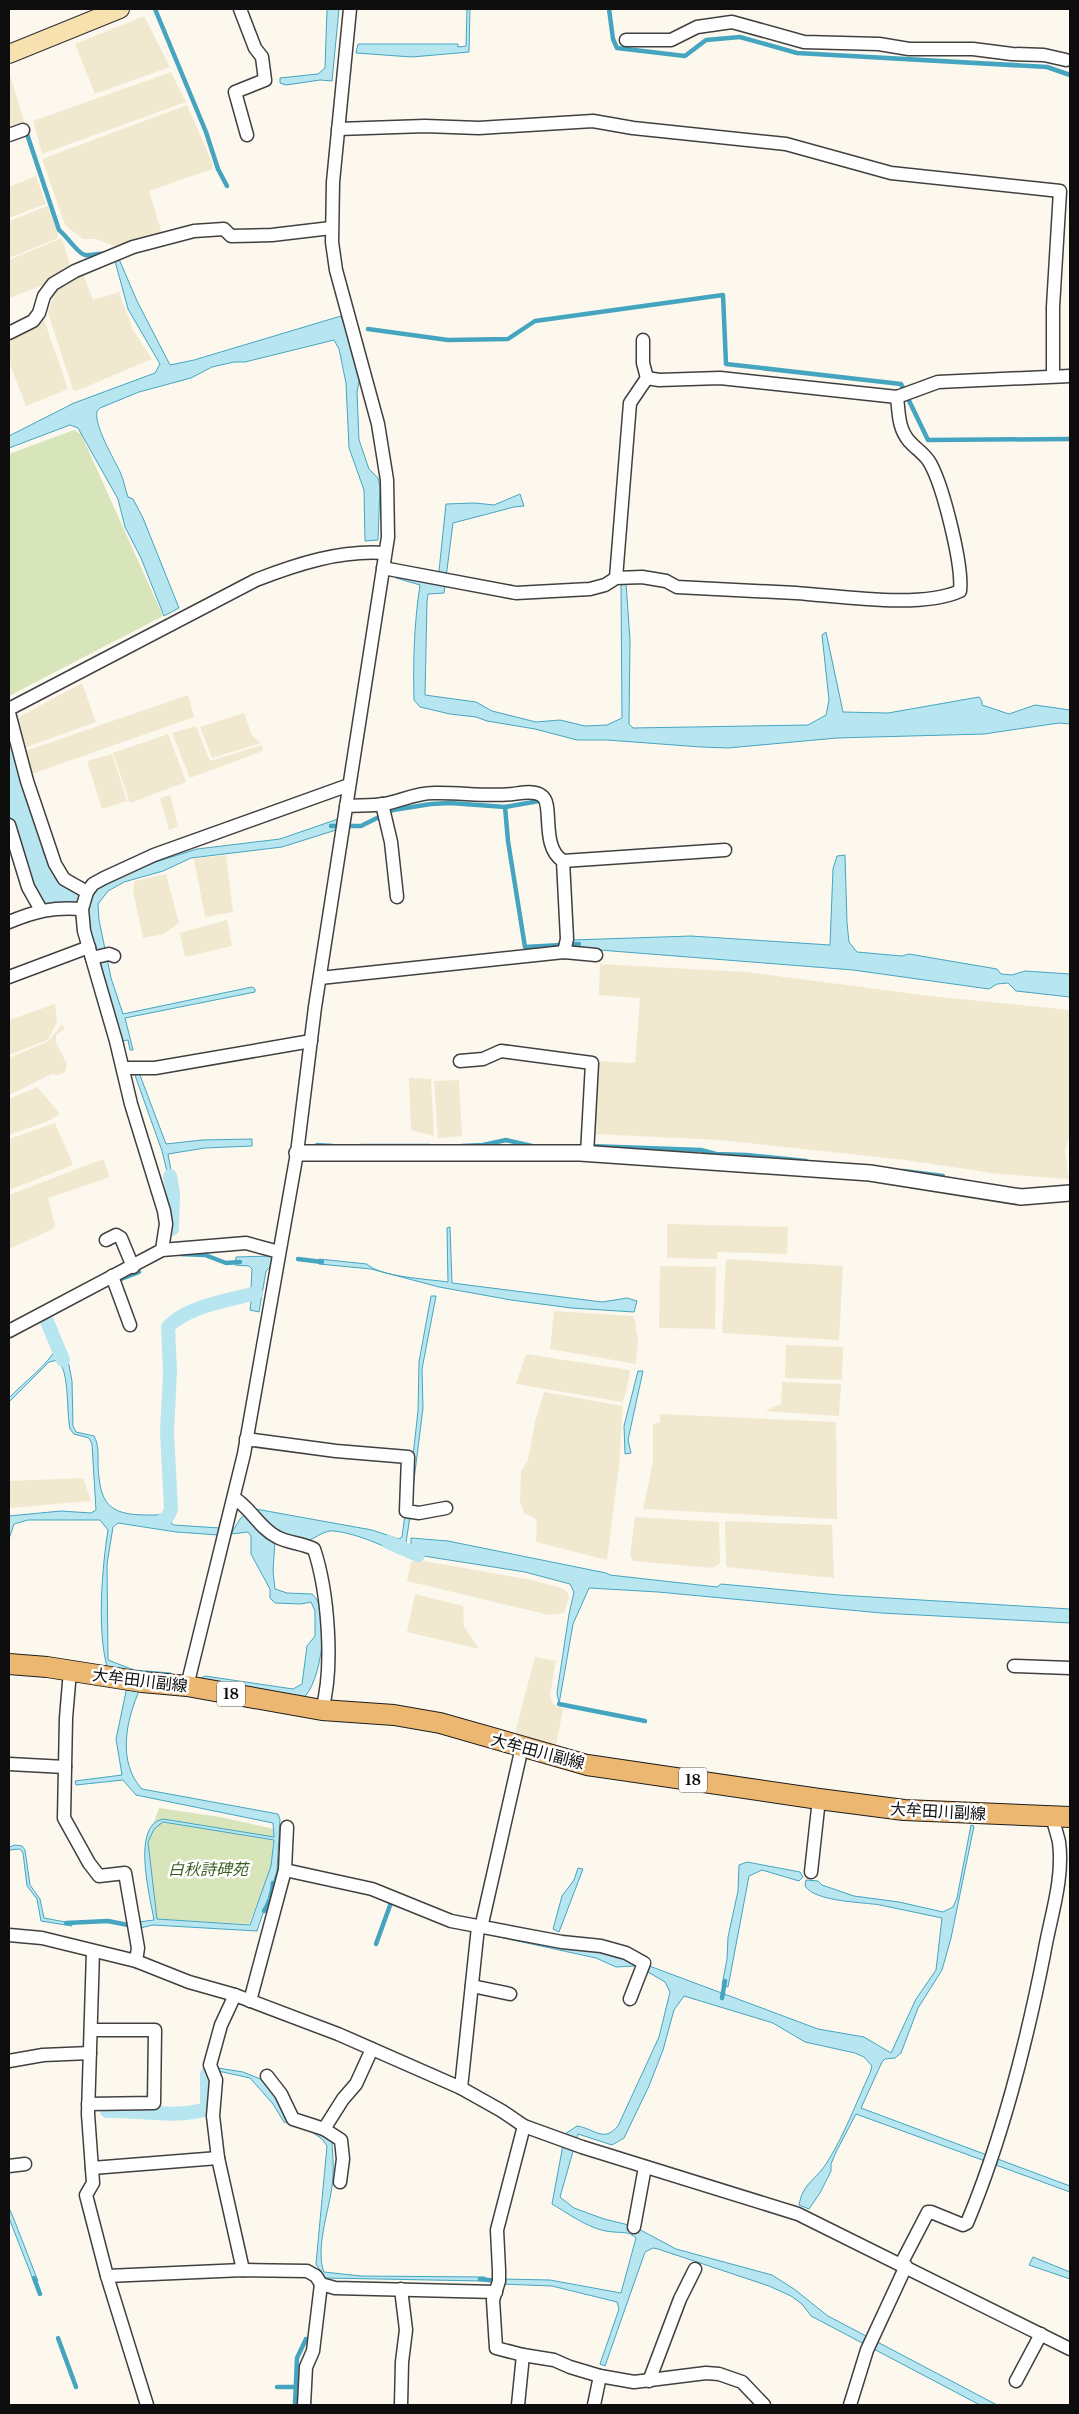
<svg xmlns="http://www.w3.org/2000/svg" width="1079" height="2414" font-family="'Libre Baskerville','Noto Sans JP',serif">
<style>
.farmland{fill:#f1e8d0}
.green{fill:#d8e5bb}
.water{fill:#b7e5f0;stroke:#45a5c0;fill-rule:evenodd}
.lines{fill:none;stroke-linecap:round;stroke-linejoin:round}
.stream{stroke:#45a5c0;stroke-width:4.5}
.canal{stroke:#b7e5f0;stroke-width:14}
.minor-casing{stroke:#404040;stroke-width:15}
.tertiary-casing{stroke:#404040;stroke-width:18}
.secondary-casing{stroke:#2f2f2f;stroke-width:20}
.primary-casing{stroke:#1e1e1e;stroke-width:22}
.minor{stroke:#fff;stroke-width:12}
.tertiary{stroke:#fff;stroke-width:15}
.secondary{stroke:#f7e2af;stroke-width:18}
.primary{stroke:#ecb770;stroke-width:20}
.labels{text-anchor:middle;stroke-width:5;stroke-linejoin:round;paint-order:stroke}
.shield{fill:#fff;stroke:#565656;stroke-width:1}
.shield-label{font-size:15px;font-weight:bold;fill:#0d0d0d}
.street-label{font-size:16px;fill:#0d0d0d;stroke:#fff}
.park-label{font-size:16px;font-style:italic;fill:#3a5e23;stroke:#fff}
</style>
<rect width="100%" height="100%" fill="#fdf8ee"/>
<!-- farmland -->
<g class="farmland">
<path d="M144,16L170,67L95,94L75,44Z"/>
<path d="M9,71L24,122L9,126Z"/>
<path d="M171,72L186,102L42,154L33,121Z"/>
<path d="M187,105L212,162V169L149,191L162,234L119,248L96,239H83L65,225L42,159Z"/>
<path d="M36,176L46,204L9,218V187Z"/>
<path d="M48,206L58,235L56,239L9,258V221Z"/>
<path d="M62,238L71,269L48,283L9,298V260Z"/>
<path d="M83,274L93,300L119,292L133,330L152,359L76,391L73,390L48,313L56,286Z"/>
<path d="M43,317L68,389L26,406L9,362V340Z"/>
<path d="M82,683L96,722L24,748L17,718Z"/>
<path d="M188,695L194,717L32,774L25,751Z"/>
<path d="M244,713L252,736L261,743L212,758L200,727Z"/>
<path d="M196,726L210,761L262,745L263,751L190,778L172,733Z"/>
<path d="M168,734L186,782L130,803L113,753Z"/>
<path d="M112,754L127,801L102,809L87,761Z"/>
<path d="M170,795L178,827L169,830L160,798Z"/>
<path d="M226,855L233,912L205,917L194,859Z"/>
<path d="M166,874L179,923L164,934L143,938L133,890L135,881Z"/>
<path d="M227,920L232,946L185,957L180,933Z"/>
<path d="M600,964L746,972L930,996L1070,1010V1133L1065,1152L1069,1179L999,1174L905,1160L721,1140L593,1134L595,1061L635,1063L640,998L599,995Z"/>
<path d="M55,1004L57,1022L48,1040L9,1055V1020Z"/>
<path d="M62,1024L65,1029L56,1035V1043L67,1064L65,1072L59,1075L52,1074L9,1095V1058L49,1041Z"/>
<path d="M409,1078L431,1079L434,1136L411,1130Z"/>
<path d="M459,1080L462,1136L438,1138L434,1081Z"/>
<path d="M37,1087L60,1114L46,1122L9,1135V1099Z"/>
<path d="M55,1123L73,1165L9,1190V1139Z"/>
<path d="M103,1159L110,1177L48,1198L55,1225L51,1230L9,1249V1195Z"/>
<path d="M667,1224L788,1227L787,1254L717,1252V1259L667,1258Z"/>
<path d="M726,1259L843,1266L839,1340L722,1333Z"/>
<path d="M660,1266L716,1267L715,1329L659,1328Z"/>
<path d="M554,1311L634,1316L638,1341L636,1364L550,1349Z"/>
<path d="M786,1345L843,1347L842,1380L785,1378Z"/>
<path d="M526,1354L630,1370L626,1393L622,1402L516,1384Z"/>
<path d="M782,1382L841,1384L839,1416L765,1411L781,1404Z"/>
<path d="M544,1392L623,1406L619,1466L607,1560L536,1542L537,1523L535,1518L524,1513L520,1502L521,1472L528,1460L535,1422Z"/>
<path d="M660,1414L836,1422L837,1519L643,1509L653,1462V1424L660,1423Z"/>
<path d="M83,1478L91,1501L9,1508V1481Z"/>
<path d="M635,1517L719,1522L720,1564L712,1568L633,1561L630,1556Z"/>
<path d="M725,1521L832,1525L834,1578L726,1567Z"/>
<path d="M419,1560L531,1580L562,1588L567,1592L569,1598L564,1613L549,1615L407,1581L411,1562Z"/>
<path d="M415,1594L463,1606L464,1626L479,1649L407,1632Z"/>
<path d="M535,1657L556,1661L550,1695L553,1704L563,1709L556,1746L514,1737Z"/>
</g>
<!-- green -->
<g class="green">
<path d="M74,430L81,434L163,616L9,696V454Z"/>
<path d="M159,1808L220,1817L274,1829L271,1868L249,1924L157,1919L148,1839Z"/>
</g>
<!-- water -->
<g class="water">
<path d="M327,9H339L332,81L320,80L286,85L280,83V78L318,74L325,68Z"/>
<path d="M467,9H470L469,52L412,57L356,53L358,44H458V47L466,46Z"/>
<path d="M119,259L137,301L170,365L194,360L341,316L351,343L360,377L357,392L359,440L369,469L378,478L380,487L378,540L365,541L364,490L349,448L346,383L339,349L334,340L245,362H234L212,367L191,378L139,392L100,408L97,411C94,427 114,458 121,474C124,481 125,489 128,497L133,499L143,518L179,608L164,616L141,558L125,527L118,499L78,428L70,425L9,448V436L74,403L155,373L160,364L128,309L115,261Z"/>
<path d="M520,494L524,506L514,507L453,523L444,593L428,594L427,601L425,695L476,702L492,711L536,722L560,720L585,726L607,725L622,718L621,585L626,583L630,640L629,724L633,728L808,725L826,715L829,700L822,635L826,632L843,712L888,713L979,697L982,701V705L1009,714L1035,705L1070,710V724L1059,723L984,734L837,738L728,748L701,747L607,740H577L535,729L487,721L476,717L450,714L420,707L414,700C413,662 414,624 420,585L396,578L401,574L435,582L439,571L446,504L475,503L494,505Z"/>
<path d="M9,722L44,854L54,872L80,892V905H45C30,892 11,832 9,812C5,783 9,751 9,722Z"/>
<path d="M338,819L336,830L282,847L191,858L163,871L124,882L108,891L98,904L99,920L111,978L123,1014L252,987L255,989V992L125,1018L133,1050H130L128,1040L122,1041L95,944L90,936L87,909L91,897L96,890L133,869L197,849L280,839Z"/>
<path d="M845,855L847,923L849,942L857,952L902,956L909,954L997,969L1001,974L1012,975L1025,971L1070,974V997L1016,991L1008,983L997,984L989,989L853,970L574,948L572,940L691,936L830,945L833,869L837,856Z"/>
<path d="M138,1070L166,1144L202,1140L252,1139V1146L205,1148L168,1154L175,1192H172L162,1151L136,1078L134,1071Z"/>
<path d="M450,1227L452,1283L602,1302L627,1298L637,1301L634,1312L571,1308L511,1300L439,1287L371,1269L319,1264L317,1261L319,1259L367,1264C380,1277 428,1279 448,1282L447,1228Z"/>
<path d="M273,1256L272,1265L266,1271L259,1312L250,1310L251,1301L248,1298H240V1294L248,1292L251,1288L252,1269L249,1266L235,1265L236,1257Z"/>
<path d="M431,1296H436L422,1369L423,1408L412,1496L413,1456L418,1411L419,1362Z"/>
<path d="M60,1342L69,1365L72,1381L73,1426L76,1432L94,1436C99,1445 98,1455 98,1466C100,1503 108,1515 147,1515C155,1515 163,1516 167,1509H173L171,1523L174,1525L220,1528L219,1535L176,1532L118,1523L113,1527L107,1564L108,1660L134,1670L171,1673L173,1677L107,1667C97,1629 102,1568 108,1530L100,1520H28L14,1524L9,1539V1516L61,1511L91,1513L96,1510L92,1444L89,1438L74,1434L70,1429C66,1409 70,1374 58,1360L49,1362L9,1402V1398C23,1383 48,1365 57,1347V1344Z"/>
<path d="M638,1371H643L628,1440L631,1453L625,1454L624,1426Z"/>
<path d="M250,1508L372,1530L399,1539L402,1537L405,1514L410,1516L405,1550L403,1555C381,1545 359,1534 334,1531C324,1530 318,1537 309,1540C290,1545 263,1519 250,1508Z"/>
<path d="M246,1514L275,1540L273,1571L275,1589L287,1593L312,1594C332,1609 321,1686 302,1699L202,1681L201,1678L205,1676L293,1689L302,1684L307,1646L315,1636V1611L311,1602L301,1604L275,1603L270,1598V1589L251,1554V1536L248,1532L231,1534L240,1519Z"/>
<path d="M411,1538L448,1541L606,1573L610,1575L717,1587L721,1584L839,1595L1070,1609V1623L881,1613L658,1592L589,1588L573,1624L559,1704L557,1693L569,1614L574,1592L570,1584L525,1572L411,1554Z"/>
<path d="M127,1687L140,1689C126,1720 117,1762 142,1789L278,1814L280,1819L277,1871L257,1931L153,1925L140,1928L138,1922L154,1920C150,1896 131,1825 163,1819L274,1837L273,1823L136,1795L123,1780L76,1785L75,1781L122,1775L116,1739ZM163,1822L274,1840L271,1866L250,1925L157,1919L148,1842L154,1829Z"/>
<path d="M971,1825L974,1826L951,1938L942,1970L918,2008L901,2053L895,2058L885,2059L882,2062L861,2108L1070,2186V2192L856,2114L836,2152L831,2164V2171L820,2193L809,2209L799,2205C803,2183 814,2182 826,2164C844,2136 856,2103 870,2073L872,2066L864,2057L855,2053L805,2042L773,2023L684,1996L674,2010L663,2050L649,2086L624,2138L612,2145L578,2134L560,2197L574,2208L604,2219L633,2226L676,2249L772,2275L794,2289L828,2316L997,2405H980L811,2316L802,2304L791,2296L769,2286L658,2249L653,2248L645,2252L605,2366L600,2364L619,2309L617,2302L552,2286L500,2284L501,2279L550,2280L621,2293L636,2238C628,2231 623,2233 614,2232C591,2231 571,2215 552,2204L565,2134L577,2126C596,2129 603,2143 618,2126L659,2037L670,1992L665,1982L643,1969L644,1964L818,2029L864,2037L891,2053L916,1999L936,1970L942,1918C921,1914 901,1909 880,1905C863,1902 815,1902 805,1886L806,1880L818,1881L822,1885L854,1896L899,1902L943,1912L953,1907L957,1898Z"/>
<path d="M15,1845L22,1846L25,1850L30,1885L40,1899L44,1918L71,1923L72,1926L41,1921L37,1899L27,1886L23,1853L20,1849L9,1850V1847Z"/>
<path d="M747,1862L800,1872L803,1877L799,1881L762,1870L749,1876L728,1987L722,1985L727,1959L728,1937L738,1891L739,1865Z"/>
<path d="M578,1868L583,1869L559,1932L553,1929L562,1896L574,1880Z"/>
<path d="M476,1932L598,1944L635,1963L634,1966L616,1967L596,1958Z"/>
<path d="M218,2068L243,2072L268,2082L284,2110L332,2138C332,2151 334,2164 333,2177C332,2203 314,2247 324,2272L361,2276L485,2277L484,2281L325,2278L316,2264L327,2146L322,2139L312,2132L284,2122L273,2104L250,2078L218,2071Z"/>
<path d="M9,2208L13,2217L38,2281L34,2282L9,2218Z"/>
<path d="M1033,2257L1070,2272V2279L1029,2265Z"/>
</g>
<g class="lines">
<!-- stream -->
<g class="stream">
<path d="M155,9L206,132L218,169L227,186"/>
<path d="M609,9L613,39L617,48L685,56L706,40L740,37L797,53L1047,67L1070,75"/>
<path d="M26,131L59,230C67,236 78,254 85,255C92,256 97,253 105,254"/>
<path d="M368,329L448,340L508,339L535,321L723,295L726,364L901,384L928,440L1070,439"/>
<path d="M505,807L508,841L525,947L579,944"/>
<path d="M331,826H361L393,810L431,804L450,803L505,807L539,801"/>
<path d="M317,1145L333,1146"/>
<path d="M361,1146H430"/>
<path d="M461,1146L483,1145L506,1140L532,1146"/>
<path d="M589,1146L701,1150L716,1154L746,1155L806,1161"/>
<path d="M903,1171L943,1176"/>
<path d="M180,1254L205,1255L226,1263L240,1262"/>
<path d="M298,1259L322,1262"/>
<path d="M116,1281L139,1272"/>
<path d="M559,1704L645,1721"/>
<path d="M264,1911L271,1899L273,1883"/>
<path d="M66,1923L108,1921L133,1926"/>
<path d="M376,1944L392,1900"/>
<path d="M722,1998L725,1981"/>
<path d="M34,2278L40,2294"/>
<path d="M480,2279L497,2281"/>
<path d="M58,2338L76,2387"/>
<path d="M277,2387H294"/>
<path d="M295,2405L297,2358L306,2339"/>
</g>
<!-- canal -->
<g class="canal">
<path d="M170,1176L173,1193L172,1229"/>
<path d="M46,1319L63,1360"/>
<path d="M161,1522L168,1516L171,1509L167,1432L170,1372L168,1327C187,1306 230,1300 256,1293"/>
<path d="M388,1542L418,1555"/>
<path d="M107,2111C141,2110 173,2119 207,2109V2074"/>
</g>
<!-- minor casing -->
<g class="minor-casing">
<g id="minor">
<path d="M240,9L255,48L262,57L265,80L235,92L247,135"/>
<path d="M626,40H671L697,27L732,22L804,42L879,44L909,49H973L1012,54L1044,55L1066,60"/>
<path d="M338,129L425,126L479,128L593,121L633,128L786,144L891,173L1060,191L1053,307V375"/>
<path d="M9,135L23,130"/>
<path d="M9,333L33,321L39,313L44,296L53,284L75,271L133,247L194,231L224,229L231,236L272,235L331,228"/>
<path d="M643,340V363L647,378"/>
<path d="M647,378L659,380L720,378L897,397L938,382L1070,376"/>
<path d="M383,568L516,593L590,589L605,585L616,578L642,577L666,581L677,587C717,589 757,591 796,593C840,596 921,609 960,591C963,565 943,486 930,463C925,454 916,449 909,441C898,428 899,413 897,397"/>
<path d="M616,578L630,403L647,378"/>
<path d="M9,709L256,580C297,564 340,550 385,553"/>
<path d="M9,713L27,781L55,864L64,879L87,892"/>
<path d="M382,804L391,842L397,897"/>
<path d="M346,806C359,805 372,806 384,804C400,801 417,793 433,793C459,792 486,797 513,794C521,793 535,790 542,796C554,804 540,847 563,861L567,939L564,952"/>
<path d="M9,825L28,887L41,910"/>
<path d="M563,861L725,850"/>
<path d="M9,922C36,911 52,907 82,909"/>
<path d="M92,958L109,954L114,956"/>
<path d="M9,977L89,947"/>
<path d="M320,978L564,952L596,955"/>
<path d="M460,1061L483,1059L501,1051L592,1063L587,1154"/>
<path d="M123,1068H155L311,1041"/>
<path d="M106,1240L116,1235L121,1238L133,1267"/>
<path d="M162,1250L166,1224L164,1211L131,1104L116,1041L84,931L82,909L87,892L93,884L104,878L154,855L349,785"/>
<path d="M112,1276L130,1325"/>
<path d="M9,1331L162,1250L246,1243L279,1252"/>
<path d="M246,1439L336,1451L408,1457L406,1511L419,1513L446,1508"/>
<path d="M234,1498C251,1508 259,1528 277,1537C288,1543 302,1543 314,1549C328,1591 334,1667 322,1710"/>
<path d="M1014,1666L1070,1668"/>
<path d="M70,1671L66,1718L64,1818L89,1863L99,1876L125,1873L138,1948L136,1961"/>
<path d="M187,1686L244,1454L297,1153L315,1007L388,537L387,480L378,424L336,270L332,242L333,182L350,9"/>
<path d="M9,1764L65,1767"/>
<path d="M285,1870L372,1889L451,1921L562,1942L601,1946L626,1953L644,1963L630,1999"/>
<path d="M811,1872L819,1799"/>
<path d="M481,1928L522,1747"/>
<path d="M9,1935L42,1938L136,1961L189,1982L235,1995L338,2034L461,2088L502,2111L524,2126L582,2147L798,2214L1070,2349"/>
<path d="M93,1951L88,2114L93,2183L86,2195L107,2276L147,2405"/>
<path d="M472,1986L510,1994"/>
<path d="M235,1995L221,2025L210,2065L216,2080L213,2116L218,2158L243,2270"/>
<path d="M250,2001L285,1870L287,1827"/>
<path d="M9,2061L43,2055L90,2053"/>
<path d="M267,2076L281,2094L293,2119L324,2129L341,2140L343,2159L340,2182"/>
<path d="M461,2088L478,1927"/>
<path d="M88,2104L154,2103L155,2030H91"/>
<path d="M524,2126L497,2230L499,2270V2281L493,2300L496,2348L523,2355L554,2360L570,2367L600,2376L634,2382L706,2373L719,2374L742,2382L764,2405"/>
<path d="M324,2129L343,2099L356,2084L372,2049"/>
<path d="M9,2166L25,2164"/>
<path d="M92,2168L218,2158"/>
<path d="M634,2227L645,2167"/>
<path d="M901,2264L928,2212H931L963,2225L967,2223C1003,2137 1026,2045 1044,1954C1050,1918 1064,1880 1059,1842C1057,1833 1054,1825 1052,1816"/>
<path d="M107,2276L243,2270L307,2271L316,2276L321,2284L335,2288L496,2292"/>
<path d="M649,2381L680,2299L695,2269"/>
<path d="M1016,2381L1041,2334"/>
<path d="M304,2405L306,2367L313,2351L321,2284"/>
<path d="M401,2405L402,2362L406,2330L401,2289"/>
<path d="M518,2405L523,2355"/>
<path d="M594,2405L600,2376"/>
<path d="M850,2405L867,2350L906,2266"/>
</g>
</g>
<!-- tertiary casing -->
<g class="tertiary-casing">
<path id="tertiary" d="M297,1153H580L870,1173L1021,1197L1070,1193"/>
</g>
<!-- secondary casing -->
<g class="secondary-casing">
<path id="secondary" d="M9,54L120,9"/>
</g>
<!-- primary casing -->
<g class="primary-casing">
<path id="primary" d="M9,1664L47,1667L142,1682L187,1686L322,1710L394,1715L440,1723L587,1765L819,1799L904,1810L1070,1817"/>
</g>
<!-- minor -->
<use href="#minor" class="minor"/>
<!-- tertiary -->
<use href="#tertiary" class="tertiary"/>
<!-- secondary -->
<use href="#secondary" class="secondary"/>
<!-- primary -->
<use href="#primary" class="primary"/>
</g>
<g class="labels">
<!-- shield labels -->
<g class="shield">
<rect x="217" y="1681.5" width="28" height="25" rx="4"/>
<rect x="679" y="1767.5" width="28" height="25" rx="4"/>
</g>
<g class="shield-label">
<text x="231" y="1699">18</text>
<text x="693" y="1785">18</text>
</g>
<!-- street labels -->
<g class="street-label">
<text transform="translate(140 1680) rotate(7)" y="6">大牟田川副線</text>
<text transform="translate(538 1751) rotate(15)" y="6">大牟田川副線</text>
<text transform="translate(938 1811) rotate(3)" y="6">大牟田川副線</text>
</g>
<!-- park labels -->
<g class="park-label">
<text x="208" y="1875">白秋詩碑苑</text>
</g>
</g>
<!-- border -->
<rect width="1079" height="2414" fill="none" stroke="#0d0d0d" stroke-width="20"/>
</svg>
